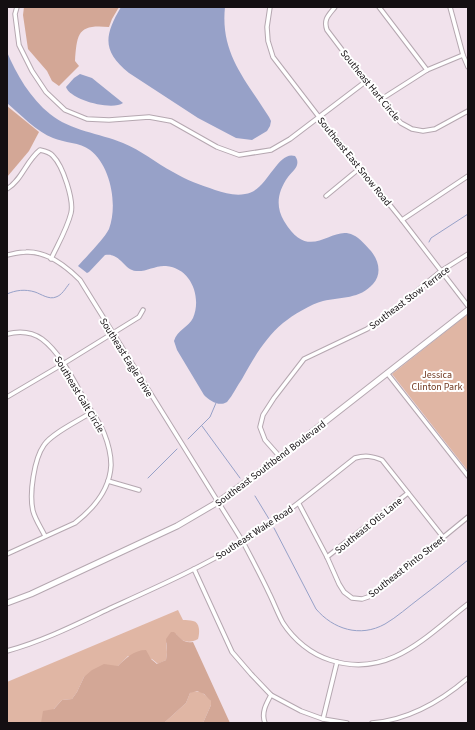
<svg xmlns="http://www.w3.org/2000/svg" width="475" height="730" font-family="'Source Sans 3',sans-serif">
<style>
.green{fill:#e0b6a4}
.forest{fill:#d3a796}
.water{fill:#97a1c8}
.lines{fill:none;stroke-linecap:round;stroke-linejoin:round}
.stream{stroke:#97a1c8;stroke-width:1}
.street-casing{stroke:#b5a7b0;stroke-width:5.5}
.secondary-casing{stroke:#b5a7b0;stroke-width:7}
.street{stroke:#fff;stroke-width:3.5}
.secondary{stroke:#fff;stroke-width:5}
.labels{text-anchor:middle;stroke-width:4;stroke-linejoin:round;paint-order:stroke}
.street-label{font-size:10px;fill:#140f12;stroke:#fff}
.park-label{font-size:10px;fill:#703820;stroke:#fff}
</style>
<rect width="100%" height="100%" fill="#f1e2ec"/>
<!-- green -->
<g class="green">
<path d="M468,314V471L392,374Z"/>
<path d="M178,610L183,620C186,620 190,620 193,621C200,622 200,633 198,639C189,644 182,642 176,634L166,643L167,652L166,660L158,664L152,659L128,656L118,666L84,677L77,692L72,699L62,700L41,723H7V682Z"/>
<path d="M193,691L201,692L210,699L211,701V705L203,723H164L186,703L190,693Z"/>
</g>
<!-- forest -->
<g class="forest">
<path d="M24,7H119L112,19L109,27C78,24 77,33 75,61L79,66L59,86L52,81L47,71L28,49L23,15Z"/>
<path d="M7,106L39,132L29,151L7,177Z"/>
<path d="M171,632H174C180,637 183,644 193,642L230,723H203L211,705V701L204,694L197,691L190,693L186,703L164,723H41L43,711L54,709L62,700L72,699L77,692L84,677L92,670L104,664L118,666C126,658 134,650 146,650L151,659L157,664L166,660L167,652L166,639Z"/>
</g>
<!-- water -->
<g class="water">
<path d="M121,7H225C220,54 246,80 269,117L271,121L270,126L267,131L252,140L236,138L198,118L129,73C102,51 104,36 121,7Z"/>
<path d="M7,52C16,74 31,99 50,114C71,131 99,133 123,143C141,150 156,163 173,172C186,180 201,185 215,190C225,193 235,196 245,194C267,192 277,150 295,156C297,159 298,161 297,165C296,169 291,173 288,177C278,191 275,206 284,221C310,265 331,224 353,235C360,238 366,246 371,251C379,261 382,274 373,284C360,299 341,297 323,301C311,304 293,315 283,323C265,338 253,359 242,379C237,386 233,395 227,402C219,407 210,401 204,395L177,350L174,341C177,330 189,327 193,318C202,297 191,268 166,266C156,265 146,272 136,271C124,270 120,252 105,255L89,272L87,273L78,266C86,257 104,239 109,229C118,205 111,166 90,150C80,142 64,143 53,138C37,132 20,114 7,103Z"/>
<path d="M80,74L92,78L123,103C112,111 70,100 66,87L74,78Z"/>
</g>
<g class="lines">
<!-- stream -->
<g class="stream">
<path d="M429,242L431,238L468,214"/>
<path d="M7,294C16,290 25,289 35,292C41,294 49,300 56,297C62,295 65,289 69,284"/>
<path d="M202,426L240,478"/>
<path d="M188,439L210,417L216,403"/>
<path d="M148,478L177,449"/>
<path d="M255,496L269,519"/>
<path d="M274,528L316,609C333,629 360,638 385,624C397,617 408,607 420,598C436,586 452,573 468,560"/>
</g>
<!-- street casing -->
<g class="street-casing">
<g id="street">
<path d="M17,7L15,14L19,45L32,71L46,92L65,110L87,119L109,120L149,117L171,121L217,147L239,155L271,150L290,139L365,82"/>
<path d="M270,7L267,27L268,41L273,57L319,117L402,220L468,306"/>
<path d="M335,7C329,15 323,19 327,30L380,100L401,123L412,129L423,131L435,129L468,111"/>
<path d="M379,7L427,70"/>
<path d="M450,7L463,55L468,67"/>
<path d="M380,100L427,70L463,55"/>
<path d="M7,189C22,180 26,161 40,150C45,151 50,152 53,156C63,166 74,200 71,213C67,229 58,244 51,259"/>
<path d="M326,196L360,168"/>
<path d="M402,220L468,176"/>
<path d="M7,255C13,254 19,252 26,252C46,251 66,266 80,280L243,542C252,559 261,576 269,593C274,603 278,614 283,623C294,640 311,654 330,660C389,679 425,637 468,604"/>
<path d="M7,334C19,331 32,332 42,339C61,353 75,383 87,404C93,413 100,423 104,433C108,443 111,454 111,465C110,489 93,509 75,523L7,554"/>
<path d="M387,373L468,476"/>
<path d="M7,397L63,364L139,317L143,310"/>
<path d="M280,457L265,440L260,427L263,415L274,398L304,359L367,329L390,313L441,271L468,254"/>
<path d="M108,481L139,490"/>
<path d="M299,504L327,557L339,584L344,592L352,598L362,599L368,597L380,589L468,517"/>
<path d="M45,536C41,528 35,519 33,511C29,494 34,459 44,445C52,433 80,420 92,412"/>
<path d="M327,557L408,493"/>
<path d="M194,569L232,652L251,674L271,695L301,711L323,719L347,723"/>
<path d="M7,651C44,641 79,623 113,607C157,587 202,567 243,542C283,517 318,487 355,458C365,455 372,456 382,460L443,537"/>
<path d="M323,719L337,662"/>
<path d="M265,723C261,713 266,704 271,695"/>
<path d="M372,723C409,720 440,702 468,678"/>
</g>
</g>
<!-- secondary casing -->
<g class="secondary-casing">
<path id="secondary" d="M7,603L31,594L177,526L218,502L280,457L468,310"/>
</g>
<!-- street -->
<use href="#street" class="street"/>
<!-- secondary -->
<use href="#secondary" class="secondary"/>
</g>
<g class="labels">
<!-- street labels -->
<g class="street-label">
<text transform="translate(371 85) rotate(51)" y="4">Southeast Hart Circle</text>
<text transform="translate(355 161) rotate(51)" y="4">Southeast East Snow Road</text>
<text transform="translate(409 297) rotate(-37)" y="4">Southeast Stow Terrace</text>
<text transform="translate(127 357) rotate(58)" y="4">Southeast Eagle Drive</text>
<text transform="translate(80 394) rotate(59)" y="4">Southeast Galt Circle</text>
<text transform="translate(270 463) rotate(-37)" y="4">Southeast Southbend Boulevard</text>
<text transform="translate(368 525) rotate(-39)" y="4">Southeast Otis Lane</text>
<text transform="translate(254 532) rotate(-33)" y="4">Southeast Wake Road</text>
<text transform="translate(406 566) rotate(-38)" y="4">Southeast Pinto Street</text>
</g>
<!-- park labels -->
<g class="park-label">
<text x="437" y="378">Jessica<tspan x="437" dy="12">Clinton Park</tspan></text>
</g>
</g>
<!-- border -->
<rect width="475" height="730" fill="none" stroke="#140f12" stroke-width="16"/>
</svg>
